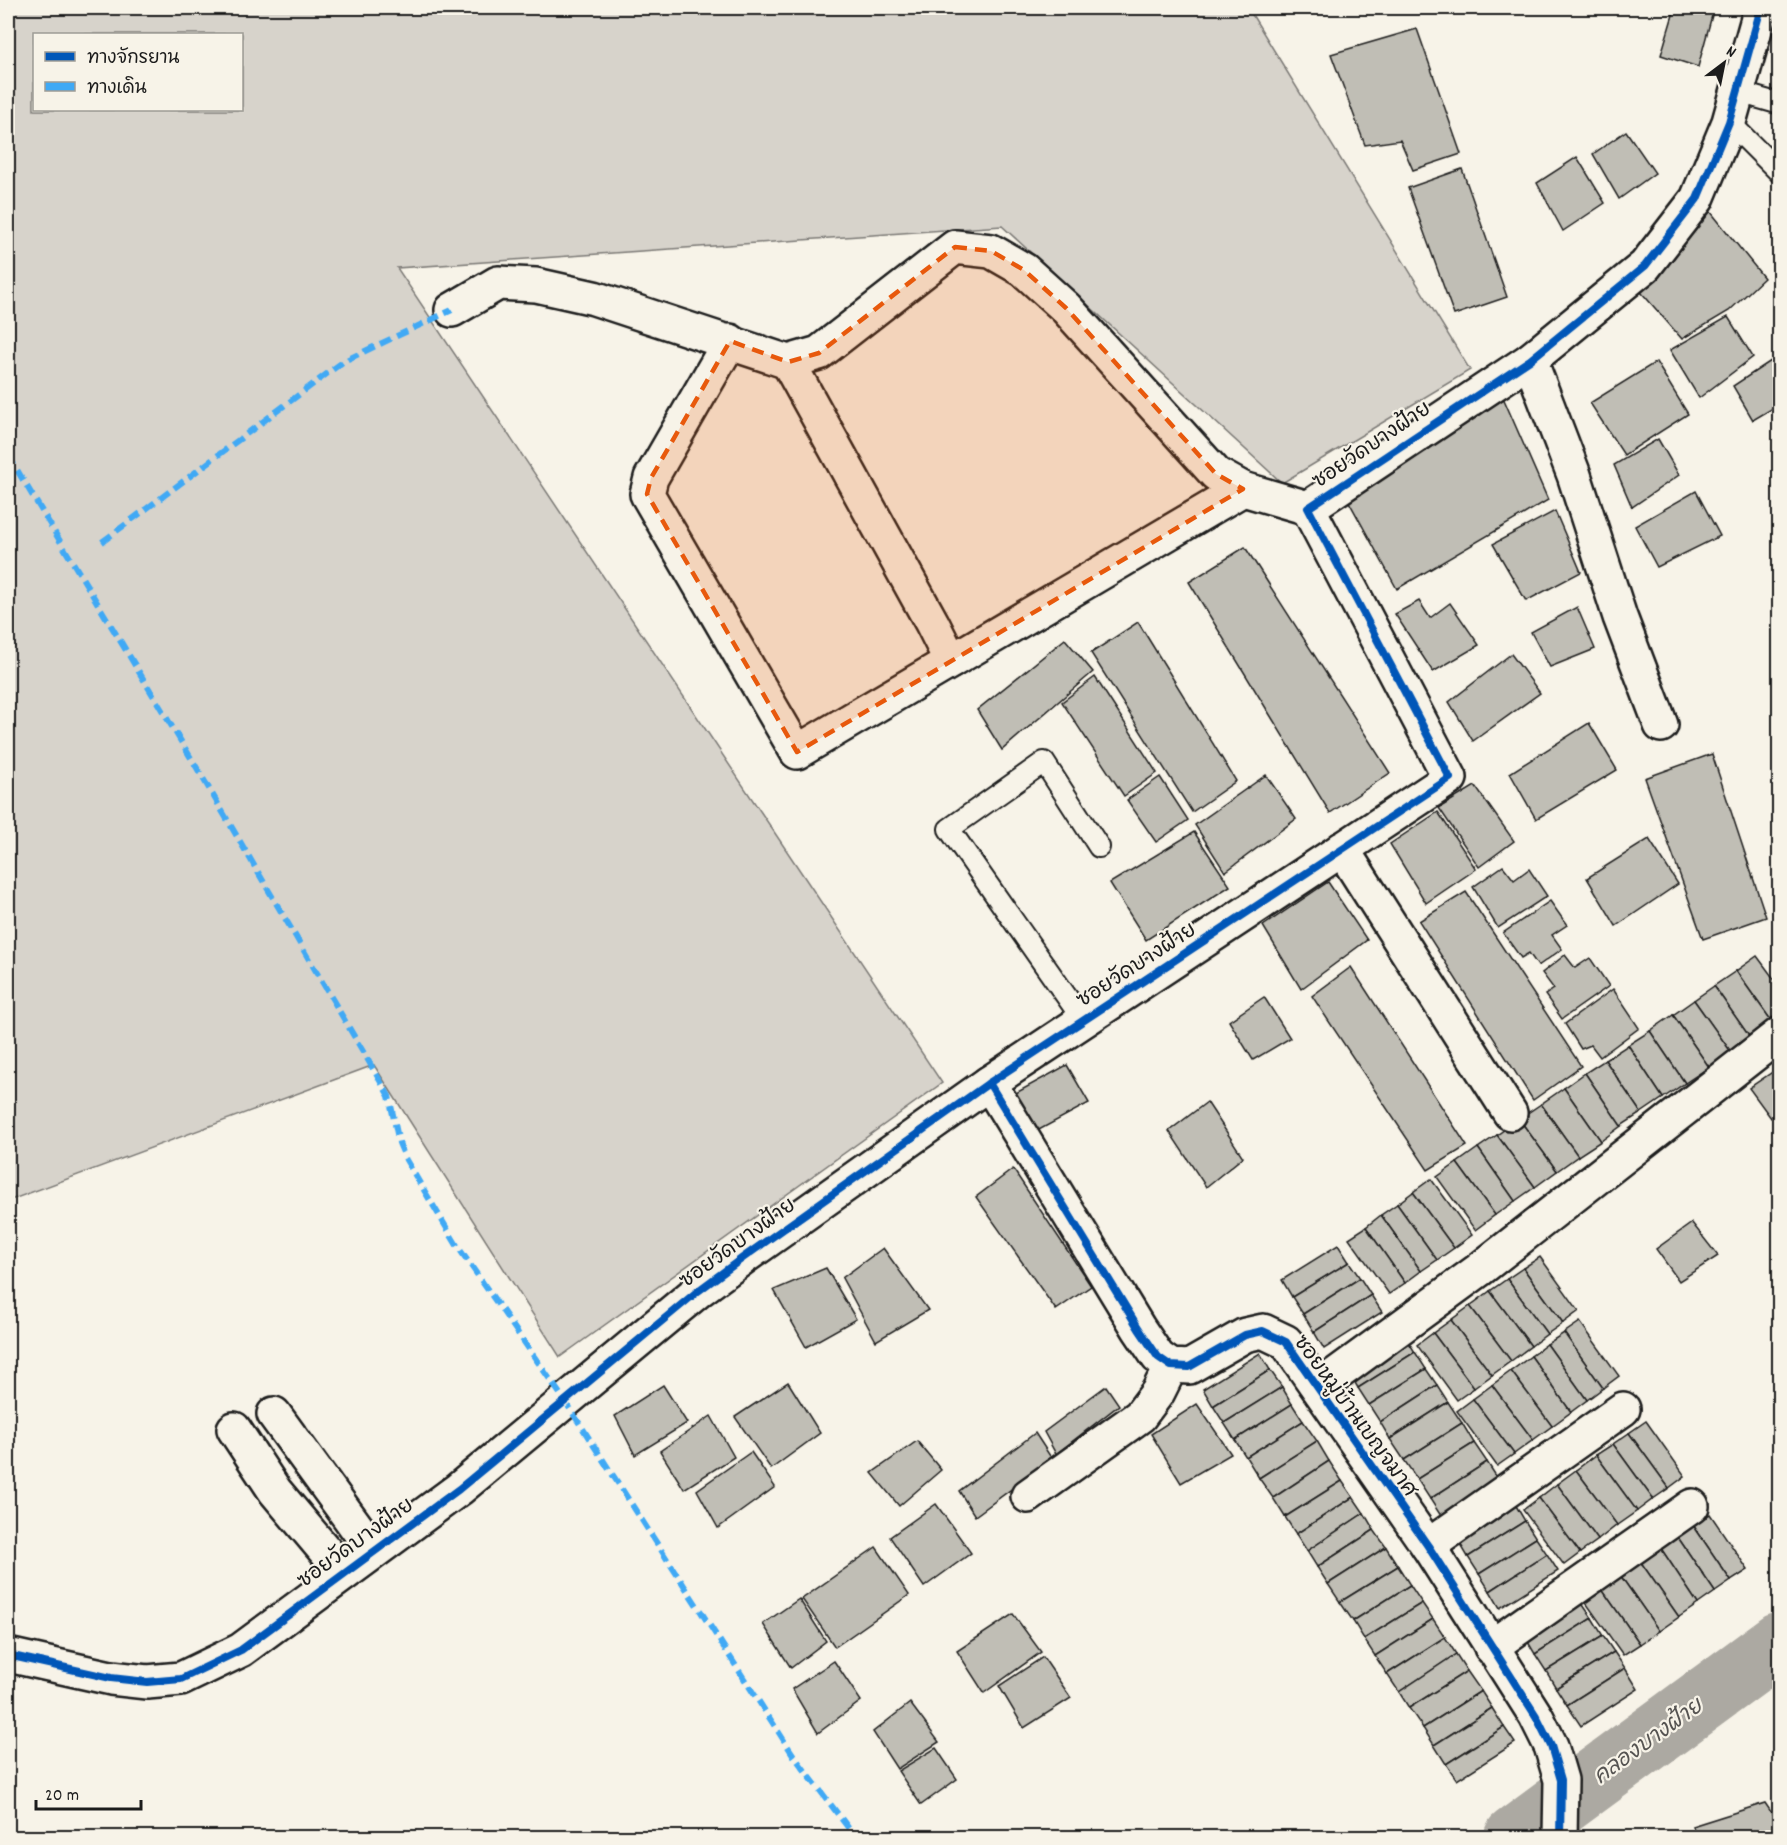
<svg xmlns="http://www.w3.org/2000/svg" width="1787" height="1845" font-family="Dekko,'Playpen Sans Thai',sans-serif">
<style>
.green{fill:#d7d3cb;stroke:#7a7874;stroke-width:1.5;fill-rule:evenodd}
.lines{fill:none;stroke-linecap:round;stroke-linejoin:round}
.river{stroke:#aca9a2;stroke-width:63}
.building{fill:#c0beb5;stroke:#1c1c1c;stroke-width:1.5}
.lane-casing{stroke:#1c1c1c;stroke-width:24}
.street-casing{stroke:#1c1c1c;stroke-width:38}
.lane{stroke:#f7f3e8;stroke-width:20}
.street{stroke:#f7f3e8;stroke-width:33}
.quiet{stroke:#3fa9f5;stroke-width:6;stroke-dasharray:12 6;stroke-linecap:butt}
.cycleway-casing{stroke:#f7f3e8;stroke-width:11}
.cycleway{stroke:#0057b8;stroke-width:8}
.marked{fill:#e8590c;fill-opacity:0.2;stroke:#e8590c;stroke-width:4.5;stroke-dasharray:12 8;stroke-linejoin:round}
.labels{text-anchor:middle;stroke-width:4.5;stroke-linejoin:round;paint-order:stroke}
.street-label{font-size:21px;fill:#1c1c1c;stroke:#f7f3e8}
.water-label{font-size:22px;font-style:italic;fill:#565452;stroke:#f7f3e8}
</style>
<rect width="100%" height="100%" fill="#f7f3e8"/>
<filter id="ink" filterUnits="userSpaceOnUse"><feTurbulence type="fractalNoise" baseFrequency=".0167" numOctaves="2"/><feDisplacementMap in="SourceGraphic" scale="12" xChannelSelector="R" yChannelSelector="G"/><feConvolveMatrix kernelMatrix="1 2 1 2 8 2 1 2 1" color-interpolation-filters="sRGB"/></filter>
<g filter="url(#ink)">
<!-- green -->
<path class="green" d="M8,8H1248L1470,370L1282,483L1002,226L397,268L942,1083L560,1357L374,1065L8,1201ZM34,34H242V110H34Z"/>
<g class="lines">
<!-- river -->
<path class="river" d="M1515,1838L1780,1643"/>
</g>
<!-- building -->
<g class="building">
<path d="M1675,8H1714L1698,67L1661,55Z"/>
<path d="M1417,29L1461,154L1413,170L1400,140L1365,145L1331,54Z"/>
<path d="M1626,131L1655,173L1619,199L1593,154Z"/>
<path d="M1577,157L1605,203L1563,231L1537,183Z"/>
<path d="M1462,169L1507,297L1454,315L1408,188Z"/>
<path d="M1706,206L1764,278L1729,311L1682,339L1641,292L1685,243Z"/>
<path d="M1728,317L1753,357L1699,398L1670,350Z"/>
<path d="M1780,355V404L1753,420L1733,386Z"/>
<path d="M1656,362L1688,414L1624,455L1590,403Z"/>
<path d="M1502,395L1548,500L1397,589L1347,498Z"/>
<path d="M1658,439L1679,475L1632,507L1614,465Z"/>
<path d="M1696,491L1720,536L1657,567L1635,526Z"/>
<path d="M1555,511L1581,572L1526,601L1493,544Z"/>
<path d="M1245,547L1390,773L1330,813L1189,582Z"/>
<path d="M1419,601L1430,618L1450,603L1479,645L1433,672L1395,614Z"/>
<path d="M1577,607L1595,649L1550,667L1531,632Z"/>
<path d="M1138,622L1236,781L1192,812L1091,653Z"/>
<path d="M1065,639L1093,672L1002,750L977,710Z"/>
<path d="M1511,654L1540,693L1473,741L1449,702Z"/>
<path d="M1095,677L1157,773L1124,796L1062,702Z"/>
<path d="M1589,723L1617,770L1536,819L1510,773Z"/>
<path d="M1712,754L1766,917L1703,939L1645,778Z"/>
<path d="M1266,775L1296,819L1225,872L1195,825Z"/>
<path d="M1160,777L1188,820L1156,842L1127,800Z"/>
<path d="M1475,786L1514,841L1479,867L1439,808Z"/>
<path d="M1438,812L1476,869L1426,903L1390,844Z"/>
<path d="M1194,832L1230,886L1146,940L1110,883Z"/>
<path d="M1649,839L1678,884L1616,926L1587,878Z"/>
<path d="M1503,866L1514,880L1529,869L1547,896L1498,928L1473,887Z"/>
<path d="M1328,882L1367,940L1301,989L1263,926Z"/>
<path d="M1466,892L1581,1066L1533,1100L1419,921Z"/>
<path d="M1550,901L1567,925L1552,935L1562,949L1538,966L1529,953L1521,958L1503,933Z"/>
<path d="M1565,955L1575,968L1590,958L1609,986L1562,1019L1545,995L1554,989L1542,973Z"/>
<path d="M1757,956L1780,987V1018L1773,1023L1736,971Z"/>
<path d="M1351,967L1467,1146L1428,1170L1312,996Z"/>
<path d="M1736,971L1773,1023L1751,1039L1714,986Z"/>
<path d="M1714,986L1751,1039L1731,1052L1694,1000Z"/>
<path d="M1613,989L1639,1028L1600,1057L1591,1045L1581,1049L1565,1024Z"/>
<path d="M1264,997L1290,1038L1253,1060L1229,1021Z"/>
<path d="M1694,1000L1731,1052L1709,1067L1673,1015Z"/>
<path d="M1673,1015L1709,1067L1685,1083L1650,1031Z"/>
<path d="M1650,1031L1685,1083L1663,1098L1628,1045Z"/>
<path d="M1628,1045L1663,1098L1641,1113L1605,1060Z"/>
<path d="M1605,1060L1641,1113L1621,1126L1585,1073Z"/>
<path d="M1067,1065L1089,1103L1037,1131L1014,1094Z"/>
<path d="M1780,1067V1112L1771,1118L1749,1088Z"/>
<path d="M1585,1073L1621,1126L1601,1141L1564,1088Z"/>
<path d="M1564,1088L1601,1141L1578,1156L1541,1104Z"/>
<path d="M1207,1102L1243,1157L1206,1187L1169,1131Z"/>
<path d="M1541,1104L1578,1156L1557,1171L1519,1119Z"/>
<path d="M1519,1119L1557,1171L1535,1187L1497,1135Z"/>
<path d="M1497,1135L1535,1187L1515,1201L1478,1148Z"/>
<path d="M1478,1148L1515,1201L1495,1215L1457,1163Z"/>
<path d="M1457,1163L1495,1215L1475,1230L1437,1177Z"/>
<path d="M1013,1169L1091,1286L1056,1310L976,1197Z"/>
<path d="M1431,1179L1472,1235L1454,1248L1413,1192Z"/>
<path d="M1413,1192L1454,1248L1437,1260L1397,1204Z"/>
<path d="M1397,1204L1437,1260L1421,1271L1381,1215Z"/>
<path d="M1381,1215L1421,1271L1405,1283L1366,1227Z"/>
<path d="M1692,1223L1718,1256L1679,1281L1656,1249Z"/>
<path d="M1366,1227L1405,1283L1389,1294L1349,1238Z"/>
<path d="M1338,1245L1349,1262L1292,1297L1282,1280Z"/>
<path d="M883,1248L928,1310L876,1341L842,1278Z"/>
<path d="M1540,1257L1579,1311L1563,1323L1523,1268Z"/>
<path d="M1349,1262L1360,1278L1303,1314L1292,1297Z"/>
<path d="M826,1268L856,1319L806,1347L774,1290Z"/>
<path d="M1523,1268L1563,1323L1547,1334L1507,1279Z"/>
<path d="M1360,1278L1371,1295L1314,1332L1303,1314Z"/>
<path d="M1507,1279L1547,1334L1531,1346L1490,1291Z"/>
<path d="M1490,1291L1531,1346L1511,1361L1470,1306Z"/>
<path d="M1371,1295L1382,1312L1324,1349L1314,1332Z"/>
<path d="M1470,1306L1511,1361L1492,1375L1451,1320Z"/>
<path d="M1451,1320L1492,1375L1474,1388L1433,1333Z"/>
<path d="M1580,1322L1619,1376L1603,1388L1564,1333Z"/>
<path d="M1433,1333L1474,1388L1457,1400L1417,1345Z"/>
<path d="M1564,1333L1603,1388L1587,1400L1547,1344Z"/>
<path d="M1404,1335L1415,1352L1358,1388L1348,1371Z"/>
<path d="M1547,1344L1587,1400L1571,1412L1531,1356Z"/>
<path d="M1415,1352L1426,1369L1369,1405L1358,1388Z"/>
<path d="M1260,1353L1270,1370L1213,1406L1203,1389Z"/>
<path d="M1531,1356L1571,1412L1552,1426L1511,1371Z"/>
<path d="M1426,1369L1437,1385L1380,1422L1369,1405Z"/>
<path d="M1270,1370L1282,1387L1224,1423L1213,1406Z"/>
<path d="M1511,1371L1552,1426L1533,1440L1492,1385Z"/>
<path d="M788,1382L820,1433L771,1469L735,1417Z"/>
<path d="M663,1385L687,1423L635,1455L615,1416Z"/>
<path d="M1437,1385L1448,1402L1390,1439L1380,1422Z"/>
<path d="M1492,1385L1533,1440L1514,1454L1473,1399Z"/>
<path d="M1106,1386L1119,1405L1056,1454L1044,1432Z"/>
<path d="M1282,1387L1292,1404L1235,1440L1224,1423Z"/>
<path d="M1473,1399L1514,1454L1497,1466L1457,1411Z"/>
<path d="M1448,1402L1462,1423L1404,1460L1390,1439Z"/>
<path d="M1197,1404L1231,1454L1181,1483L1151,1434Z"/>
<path d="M1292,1404L1303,1421L1246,1457L1235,1440Z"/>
<path d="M711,1416L734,1457L684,1489L660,1451Z"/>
<path d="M1303,1421L1317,1441L1259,1478L1246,1457Z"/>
<path d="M1646,1421L1685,1476L1669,1488L1629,1433Z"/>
<path d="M1462,1423L1474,1443L1417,1479L1404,1460Z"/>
<path d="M1035,1433L1052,1459L975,1516L959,1491Z"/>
<path d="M1629,1433L1669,1488L1653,1499L1613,1444Z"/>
<path d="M917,1441L941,1470L899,1506L872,1473Z"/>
<path d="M1317,1441L1329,1461L1273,1498L1259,1478Z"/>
<path d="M1474,1443L1487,1462L1430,1499L1417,1479Z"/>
<path d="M1613,1444L1653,1499L1637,1511L1596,1455Z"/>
<path d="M751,1452L775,1487L718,1528L697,1490Z"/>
<path d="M1596,1455L1637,1511L1617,1525L1576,1470Z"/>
<path d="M1329,1461L1342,1481L1285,1517L1273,1498Z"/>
<path d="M1487,1462L1498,1479L1441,1516L1430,1499Z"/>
<path d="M1576,1470L1617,1525L1598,1540L1557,1484Z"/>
<path d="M1342,1481L1353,1497L1296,1534L1285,1517Z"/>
<path d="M1557,1484L1598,1540L1580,1553L1539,1498Z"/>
<path d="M1353,1497L1364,1513L1307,1551L1296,1534Z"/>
<path d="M1539,1498L1580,1553L1564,1565L1523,1510Z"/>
<path d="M936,1504L971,1553L924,1587L890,1537Z"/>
<path d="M1515,1504L1525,1521L1468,1557L1458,1540Z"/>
<path d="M1364,1513L1374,1530L1317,1567L1307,1551Z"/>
<path d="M1710,1514L1748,1570L1731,1581L1693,1525Z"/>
<path d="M1525,1521L1536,1538L1479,1574L1468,1557Z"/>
<path d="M1693,1525L1731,1581L1715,1592L1677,1536Z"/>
<path d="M1374,1530L1386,1547L1328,1584L1317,1567Z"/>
<path d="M1677,1536L1715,1592L1698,1604L1660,1547Z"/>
<path d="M1536,1538L1547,1554L1490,1591L1479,1574Z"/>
<path d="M876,1547L909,1595L835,1647L802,1599Z"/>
<path d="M1386,1547L1398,1566L1340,1602L1328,1584Z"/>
<path d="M1660,1547L1698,1604L1679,1617L1640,1561Z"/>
<path d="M1547,1554L1558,1571L1500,1608L1490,1591Z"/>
<path d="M1640,1561L1679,1617L1659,1631L1620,1575Z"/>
<path d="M1398,1566L1410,1585L1353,1621L1340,1602Z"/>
<path d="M1620,1575L1659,1631L1640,1644L1601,1588Z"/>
<path d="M1410,1585L1422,1603L1364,1639L1353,1621Z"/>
<path d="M1601,1588L1640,1644L1623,1655L1584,1600Z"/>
<path d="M799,1599L826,1641L791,1668L763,1624Z"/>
<path d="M1581,1602L1592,1618L1535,1654L1525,1637Z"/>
<path d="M1422,1603L1433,1619L1375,1656L1364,1639Z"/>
<path d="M1013,1614L1041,1652L984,1693L957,1651Z"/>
<path d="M1592,1618L1603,1636L1546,1671L1535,1654Z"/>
<path d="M1433,1619L1445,1637L1387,1674L1375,1656Z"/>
<path d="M1603,1636L1614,1652L1556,1688L1546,1671Z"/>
<path d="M1445,1637L1456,1654L1399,1692L1387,1674Z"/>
<path d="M1614,1652L1625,1668L1567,1705L1556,1688Z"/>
<path d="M1456,1654L1467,1671L1409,1708L1399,1692Z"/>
<path d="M1043,1657L1071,1698L1024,1728L999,1686Z"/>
<path d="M834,1661L861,1701L818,1733L792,1689Z"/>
<path d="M1625,1668L1638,1689L1581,1726L1567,1705Z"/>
<path d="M1467,1671L1481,1691L1423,1728L1409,1708Z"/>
<path d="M1481,1691L1492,1708L1434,1745L1423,1728Z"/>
<path d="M910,1703L939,1742L897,1769L873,1732Z"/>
<path d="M1492,1708L1504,1727L1446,1764L1434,1745Z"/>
<path d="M1504,1727L1515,1743L1457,1780L1446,1764Z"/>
<path d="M936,1748L957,1779L921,1805L898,1771Z"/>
<path d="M1765,1803L1780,1825V1838H1699L1692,1826Z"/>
</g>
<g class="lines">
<!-- lane casing -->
<g class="lane-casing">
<g id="lane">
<path d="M1738,92L1780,104"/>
<path d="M1729,122L1780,173"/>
<path d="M1083,1020L949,829L1044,762L1099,847"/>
</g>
</g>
<!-- street casing -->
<g class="street-casing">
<g id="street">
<path d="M452,310L498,283L536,285L594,298L788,362L819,353L955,247L991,251L1024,270L1066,308L1216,474L1243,489L1308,508"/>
<path d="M730,341L651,478L647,494L797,752L1243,489"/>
<path d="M1530,360L1574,475L1620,617L1661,725"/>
<path d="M788,362L932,623L951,661"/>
<path d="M1342,849L1510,1113"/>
<path d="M989,1083L1139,1329L1158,1357L1171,1366L1189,1367L1245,1335L1263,1331L1286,1342L1428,1546L1536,1716L1551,1746L1561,1780L1560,1838"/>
<path d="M1319,1387L1479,1270L1780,1034"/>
<path d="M274,1414L373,1550"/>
<path d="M234,1429L275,1491L343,1572"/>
<path d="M1028,1496L1140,1416L1158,1392L1171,1366"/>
<path d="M1428,1546L1623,1409"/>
<path d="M1491,1647L1692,1506"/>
<path d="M8,1655L111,1678L147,1682L181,1679L241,1650L459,1489L698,1291L744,1257L989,1083L1450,778L1308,508L1530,360L1645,266L1697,199L1729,122L1761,8"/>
</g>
</g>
<!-- lane -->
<use href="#lane" class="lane"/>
<!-- street -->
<use href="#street" class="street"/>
<!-- quiet -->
<g class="quiet">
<path d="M8,455L197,768L389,1096L399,1143L406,1160L458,1247L565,1401L794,1756L856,1838"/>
<path d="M102,542L344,361L452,310"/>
</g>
<!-- cycleway casing -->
<g class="cycleway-casing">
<g id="cycleway">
<path d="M989,1083L1139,1329L1158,1357L1171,1366L1189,1367L1245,1335L1263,1331L1286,1342L1428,1546L1536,1716L1551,1746L1561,1780L1560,1838"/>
<path d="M8,1655L111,1678L147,1682L181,1679L241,1650L459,1489L698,1291L744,1257L989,1083L1450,778L1308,508L1530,360L1645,266L1697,199L1729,122L1761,8"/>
</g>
</g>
<!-- cycleway -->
<use href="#cycleway" class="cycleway"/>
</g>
</g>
<!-- marked area -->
<path class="marked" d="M955,247L991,251L1024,270L1066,308L1216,474L1243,489L797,752L647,494L651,478L730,341L788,362L819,353Z"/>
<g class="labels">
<!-- street labels -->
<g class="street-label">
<text transform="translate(1371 444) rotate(-34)" y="7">ซอยวัดบางฝ้าย</text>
<text transform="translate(1136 964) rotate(-33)" y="7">ซอยวัดบางฝ้าย</text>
<text transform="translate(737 1242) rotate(-36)" y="7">ซอยวัดบางฝ้าย</text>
<text transform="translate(1356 1415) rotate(54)" y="7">ซอยหมู่บ้านเบญจมาศ</text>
<text transform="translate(355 1542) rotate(-36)" y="7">ซอยวัดบางฝ้าย</text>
</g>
<!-- water labels -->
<g class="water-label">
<text transform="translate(1647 1740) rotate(-36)" y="8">คลองบางฝ้าย</text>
</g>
</g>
<!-- margin -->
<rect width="1787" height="1845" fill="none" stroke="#f7f3e8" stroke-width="30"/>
<rect x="15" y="15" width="1757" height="1815" fill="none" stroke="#1c1c1c" stroke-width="2" filter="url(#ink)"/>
<!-- legend -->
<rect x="33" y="33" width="210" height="78" fill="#f7f3e8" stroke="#9f9d96" stroke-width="1.5"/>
<rect x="45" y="52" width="30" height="9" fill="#0057b8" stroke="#9f9d96" stroke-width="1.5"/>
<text x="87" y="63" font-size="18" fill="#1c1c1c">ทางจักรยาน</text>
<rect x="45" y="82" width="30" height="9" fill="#3fa9f5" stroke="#9f9d96" stroke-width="1.5"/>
<text x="87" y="93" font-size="18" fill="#1c1c1c">ทางเดิน</text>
<!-- north arrow -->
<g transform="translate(1724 63) rotate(32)" stroke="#f7f3e8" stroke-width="4.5" paint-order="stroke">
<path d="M0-4.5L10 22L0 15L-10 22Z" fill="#1c1c1c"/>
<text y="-9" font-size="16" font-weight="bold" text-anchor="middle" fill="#1c1c1c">N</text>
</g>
<!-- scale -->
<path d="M36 1800v9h105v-9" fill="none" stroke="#1c1c1c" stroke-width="3"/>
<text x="45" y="1800" font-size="18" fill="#1c1c1c" stroke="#f7f3e8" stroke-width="4.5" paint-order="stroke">20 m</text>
</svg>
